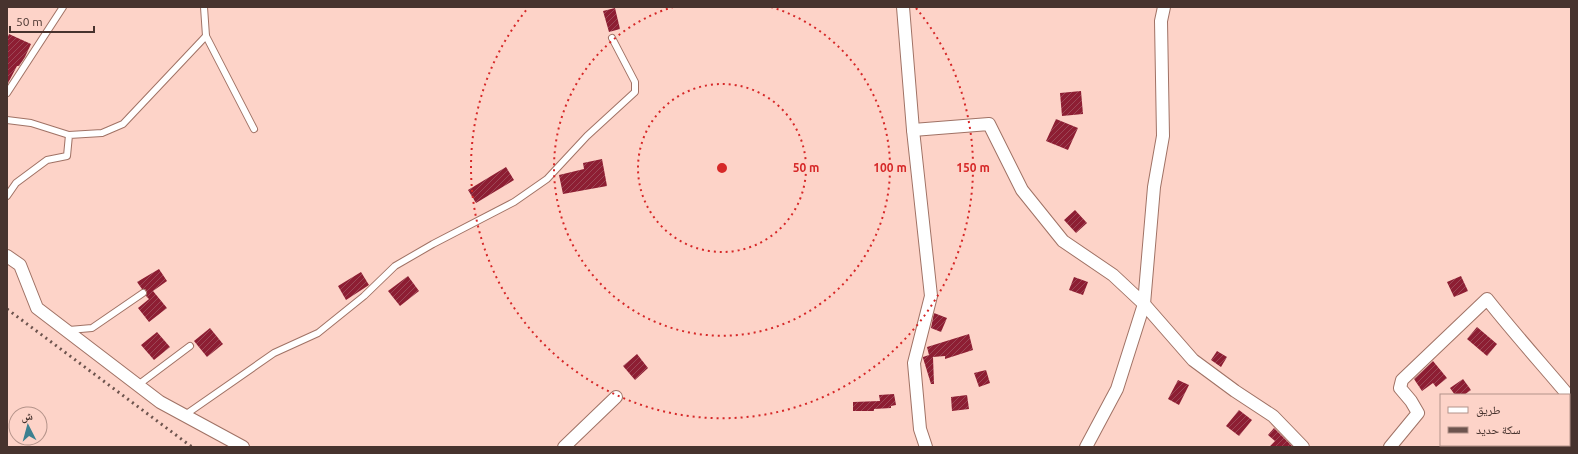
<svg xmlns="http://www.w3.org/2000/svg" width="1578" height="454" font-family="Ubuntu,'Noto Naskh Arabic',sans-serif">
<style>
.building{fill:url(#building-hatch)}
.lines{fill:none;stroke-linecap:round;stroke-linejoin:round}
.lane-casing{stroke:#a07265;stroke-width:8}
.street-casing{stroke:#a07265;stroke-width:14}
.lane{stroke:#fff;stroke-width:6}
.street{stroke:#fff;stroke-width:12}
.rail{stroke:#6d544e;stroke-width:3;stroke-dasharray:2 4;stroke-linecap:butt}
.ring{fill:none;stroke:#d62828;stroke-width:2;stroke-dasharray:2 4}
.centre{fill:#d62828;stroke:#fdd3c8;stroke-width:2}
.ring-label{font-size:12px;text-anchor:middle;font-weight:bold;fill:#d62828;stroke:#fdd3c8;stroke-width:4;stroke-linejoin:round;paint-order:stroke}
</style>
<defs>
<pattern id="building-hatch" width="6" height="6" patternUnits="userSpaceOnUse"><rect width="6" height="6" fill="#8d1e33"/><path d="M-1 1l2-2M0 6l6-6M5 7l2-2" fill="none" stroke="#9c4756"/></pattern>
</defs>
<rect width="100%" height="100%" fill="#fdd3c8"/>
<!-- building -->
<g class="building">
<path d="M615,8L620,29L609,32L603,11Z"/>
<path d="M9,34L31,44L25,57L19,66H17L7,85V39Z"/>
<path d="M1081,91L1083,114L1062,116L1060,93Z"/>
<path d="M1056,119L1078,128L1068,150L1046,141Z"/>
<path d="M602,159L607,186L563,194L559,175L584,169L583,163Z"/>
<path d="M506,167L514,180L476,203L468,190Z"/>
<path d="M1075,210L1087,223L1076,233L1064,220Z"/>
<path d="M159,269L167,281L153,291L167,308L149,322L138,308L149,299L146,296L147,292L145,289H142L137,282Z"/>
<path d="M361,272L369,285L346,300L338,286Z"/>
<path d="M408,276L419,291L400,306L388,291Z"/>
<path d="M1461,276L1468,291L1454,297L1447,282Z"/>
<path d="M1074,277L1088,282L1083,295L1069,290Z"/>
<path d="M934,313L947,318L941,332L931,328Z"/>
<path d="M1477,327L1497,344L1487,356L1467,339Z"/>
<path d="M210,328L223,344L207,357L194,341Z"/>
<path d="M157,332L170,347L154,360L141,345Z"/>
<path d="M969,334L973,350L945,359V356L933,357L934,384H931L923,358V357L929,355L927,347Z"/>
<path d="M1217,351L1227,357L1221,367L1211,360Z"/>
<path d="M637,354L648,368L635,380L623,366Z"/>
<path d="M1433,361L1447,378L1436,387L1433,383L1422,391L1414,379Z"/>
<path d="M986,370L990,383L979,387L974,373Z"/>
<path d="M1463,379L1471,390L1464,395H1455L1450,388Z"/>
<path d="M1178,380L1189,385L1179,405L1168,399Z"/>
<path d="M894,394L896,405L891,406V408L874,409V411H853V402L880,401L879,395Z"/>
<path d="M967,395L969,409L952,411L951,397Z"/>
<path d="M1239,410L1252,420L1239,436L1226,426Z"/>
<path d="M1274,428L1293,447H1269L1275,441L1268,435Z"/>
</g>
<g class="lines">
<!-- lane casing -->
<g class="lane-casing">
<g id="lane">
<path d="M204,7L206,36"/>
<path d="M7,93L63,7"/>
<path d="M7,120L31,123L69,135"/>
<path d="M7,196L16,183L47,160L67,156L69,135L102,133L123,124L206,36L254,129"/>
<path d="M69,330L92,328L143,293"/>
<path d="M138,385L190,346"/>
<path d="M185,415L274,353L318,333L364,296L395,266L433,244L514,202L547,179L587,136L635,92V82L612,38"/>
</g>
</g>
<!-- street casing -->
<g class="street-casing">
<g id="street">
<path d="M903,7L913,130L931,296L914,363L920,429L926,447"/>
<path d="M913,130L989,124L1022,190L1063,241L1113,275L1144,304L1193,360L1235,391L1273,416L1303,447"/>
<path d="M7,256L20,265L37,308L160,402L243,447"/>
<path d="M564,447L616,397"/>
<path d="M1086,447L1117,389L1144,304L1154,187L1163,136L1161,21L1164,7"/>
<path d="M1390,447L1418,413L1411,401L1400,388L1402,380L1487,299C1513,332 1541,363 1568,395"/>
</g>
</g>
<!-- lane -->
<use href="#lane" class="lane"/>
<!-- street -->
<use href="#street" class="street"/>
<!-- rail -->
<path class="rail" d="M7,309L192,447"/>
</g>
<!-- distance rings -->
<g class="ring">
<circle cx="722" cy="168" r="84"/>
<path d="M771 7A168 168 0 1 1 673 7"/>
<path d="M916 8A251 251 0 1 1 528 8"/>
</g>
<circle cx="722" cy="168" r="6" class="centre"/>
<g class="ring-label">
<text x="806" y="172">50 m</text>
<text x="890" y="172">100 m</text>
<text x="973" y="172">150 m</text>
</g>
<!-- border -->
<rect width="1578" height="454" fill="none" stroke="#47332e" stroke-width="16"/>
<!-- legend -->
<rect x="1440" y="394" width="130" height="52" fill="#fdd3c8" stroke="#b4938a"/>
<rect x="1448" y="407" width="20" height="6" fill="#ffffff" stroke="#b4938a"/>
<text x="1476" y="414" font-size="12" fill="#47332e">طريق</text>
<rect x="1448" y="427" width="20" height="6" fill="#6d544e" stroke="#b4938a"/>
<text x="1476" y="434" font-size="12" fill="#47332e">سكة حديد</text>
<!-- north arrow -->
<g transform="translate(28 426) rotate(354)"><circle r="19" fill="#fdd3c8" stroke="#b4938a"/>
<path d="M0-3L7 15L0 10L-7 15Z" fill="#3d8090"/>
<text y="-6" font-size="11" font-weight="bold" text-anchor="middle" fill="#47332e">ش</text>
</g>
<!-- scale -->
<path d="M10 26v6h84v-6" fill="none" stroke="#47332e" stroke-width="2"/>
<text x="16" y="26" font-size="12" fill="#47332e" stroke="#fdd3c8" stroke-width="3" paint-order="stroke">50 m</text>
</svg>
